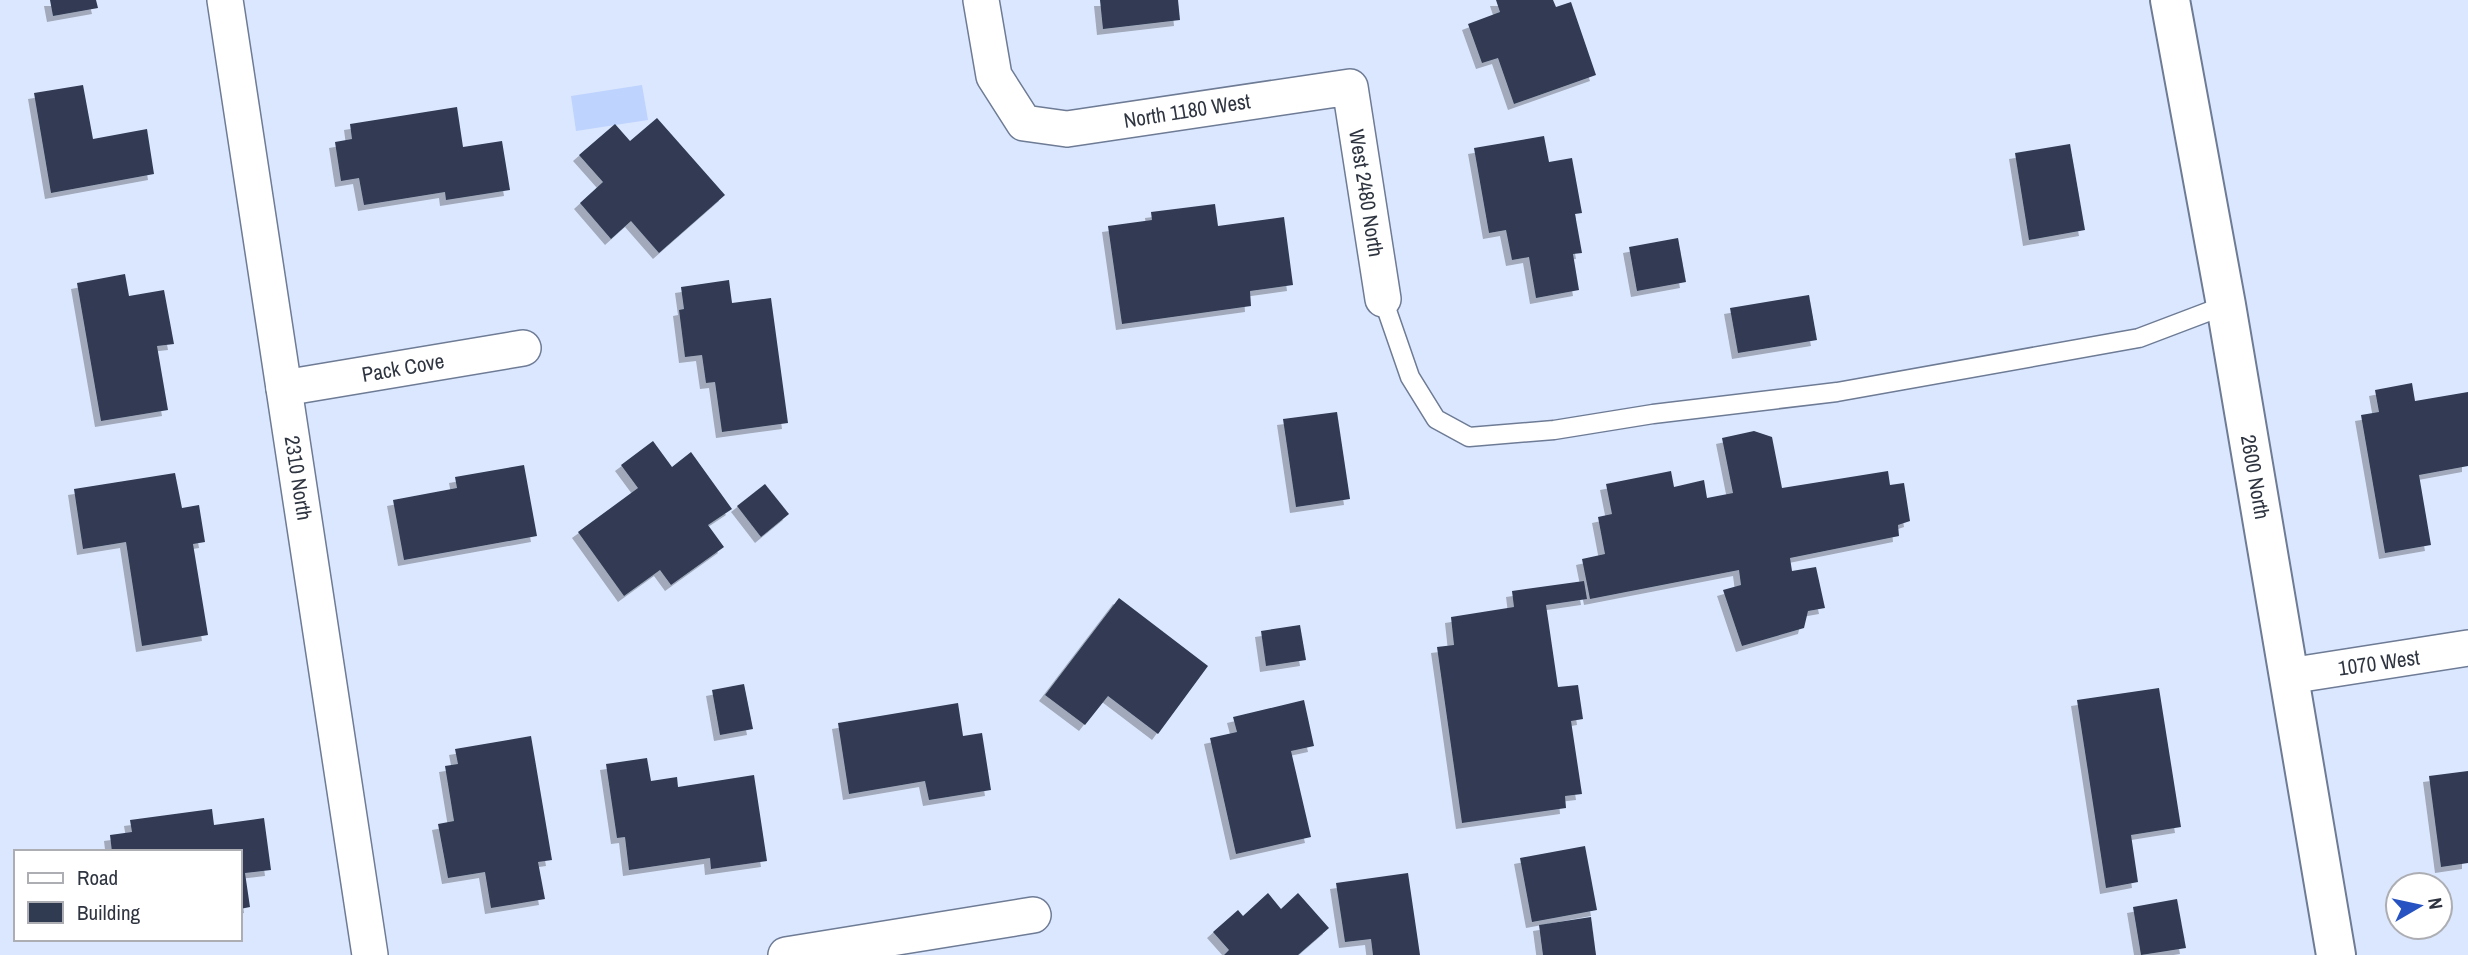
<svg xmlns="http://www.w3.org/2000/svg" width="2468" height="955" font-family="'Archivo Narrow',sans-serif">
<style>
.grass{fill:#bed3fd}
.building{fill:#303b52;filter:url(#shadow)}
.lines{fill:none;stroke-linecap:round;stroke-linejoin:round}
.service-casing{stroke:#6e7b95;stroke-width:21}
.minor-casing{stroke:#6e7b95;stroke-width:38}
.tertiary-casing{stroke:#6e7b95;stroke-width:42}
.service{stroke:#fff;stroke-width:18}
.minor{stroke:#fff;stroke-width:35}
.tertiary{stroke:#fff;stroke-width:38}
.labels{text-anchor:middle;stroke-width:7;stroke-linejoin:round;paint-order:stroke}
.street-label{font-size:21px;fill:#2f3540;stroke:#fff}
</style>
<defs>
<filter id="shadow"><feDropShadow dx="-6" dy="6" stdDeviation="0" flood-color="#0004"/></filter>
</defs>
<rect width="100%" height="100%" fill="#dbe7ff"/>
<!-- grass -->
<path class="grass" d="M642,85L648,120L576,131L571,96Z"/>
<!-- building -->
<g class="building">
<path d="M50,0H96L98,8L53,16Z"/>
<path d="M1100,0H1178L1180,20L1103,29Z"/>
<path d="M1496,0H1553L1556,7L1571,2L1596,75L1514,104L1498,58L1482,63L1468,24L1500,12Z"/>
<path d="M83,85L93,139L147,129L154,174L51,193L34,93Z"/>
<path d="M457,107L463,147L502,141L510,190L446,200L445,192L364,205L359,178L341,181L335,142L352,139L350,124Z"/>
<path d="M657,118L725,195L659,253L631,221L611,239L580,203L603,182L579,155L615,124L630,141Z"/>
<path d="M1544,136L1549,162L1572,158L1582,213L1575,214L1582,253L1573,254L1579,290L1536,298L1529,257L1512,260L1506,230L1489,233L1474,148Z"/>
<path d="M2070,144L2085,230L2029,240L2015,153Z"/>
<path d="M1215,204L1218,226L1284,217L1293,285L1250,291L1251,306L1122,324L1108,226L1152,220L1151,212Z"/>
<path d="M1678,238L1686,282L1637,291L1629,247Z"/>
<path d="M125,274L129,296L164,290L174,344L157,346L168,410L101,421L77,283Z"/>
<path d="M729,280L732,303L771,298L788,423L722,432L715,382L706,383L702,355L685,357L679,310L684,309L681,287Z"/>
<path d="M1809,295L1817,340L1738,353L1730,308Z"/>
<path d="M2412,383L2415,401L2468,392V466L2419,475L2431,545L2385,553L2361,415L2379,412L2375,390Z"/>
<path d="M1337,412L1350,499L1296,507L1283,419Z"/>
<path d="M1754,431L1772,437L1782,488L1888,471L1890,485L1904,483L1910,521L1898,525L1899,536L1790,558L1792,571L1816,567L1825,608L1808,611L1804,628L1742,646L1723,590L1741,585L1739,570L1590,599L1582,559L1605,554L1598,517L1612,514L1606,484L1671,471L1674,487L1704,480L1707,498L1733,493L1722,438Z"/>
<path d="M653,441L672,467L691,452L732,509L708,525L724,547L671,585L660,570L624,596L578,532L638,488L621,465Z"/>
<path d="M524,465L537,536L404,560L393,500L457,488L455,477Z"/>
<path d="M175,473L182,508L199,505L205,542L193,544L208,635L142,646L126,542L83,549L74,489Z"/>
<path d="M765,484L789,514L761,537L737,506Z"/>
<path d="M1584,581L1587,599L1546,605L1558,687L1578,685L1583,719L1571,721L1582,794L1565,796L1566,808L1462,823L1437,647L1454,645L1451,617L1514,607L1512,591Z"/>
<path d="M1119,598L1208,666L1158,734L1108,696L1085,725L1045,695Z"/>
<path d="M1300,625L1306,660L1266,666L1261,631Z"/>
<path d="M744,684L753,729L720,735L712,690Z"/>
<path d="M2159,688L2181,827L2131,835L2138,882L2106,888L2077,700Z"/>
<path d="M1304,700L1314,746L1291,751L1311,837L1236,854L1210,738L1237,732L1233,717Z"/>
<path d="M958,703L963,736L982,733L991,790L929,800L925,781L849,794L838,723Z"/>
<path d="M531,736L552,860L538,862L545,899L491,908L485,872L448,878L438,824L454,821L445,766L458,764L455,749Z"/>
<path d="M647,758L651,781L677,777L678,787L754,775L767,861L711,869L710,858L629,870L625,837L617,838L606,764Z"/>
<path d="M2468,771V863L2441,867L2429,776Z"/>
<path d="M212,809L214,825L264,818L271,870L245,873L250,907L240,909V852H112L110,835L132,832L130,820Z"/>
<path d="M1585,846L1597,910L1532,922L1520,858Z"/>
<path d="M1408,873L1420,955H1373L1371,939L1345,942L1336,883Z"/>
<path d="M1268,893L1281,909L1298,893L1329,928L1298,955H1224L1229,950L1213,932L1238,910L1243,916Z"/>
<path d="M2177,899L2186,948L2141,955L2133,907Z"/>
<path d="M1591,917L1596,955H1543L1539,925Z"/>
</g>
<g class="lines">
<!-- service casing -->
<g class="service-casing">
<path id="service" d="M1383,299L1410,377L1436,419L1469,437L1554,430L1653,414L1837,392L2139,338L2226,305"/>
</g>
<!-- minor casing -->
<g class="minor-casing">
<g id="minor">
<path d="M225,0L370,955"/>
<path d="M981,0L994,76L1024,123L1067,129L1350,87L1383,299"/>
<path d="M284,388L523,348"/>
<path d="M2289,676L2468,648"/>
<path d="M786,955L1033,915"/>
</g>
</g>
<!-- tertiary casing -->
<g class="tertiary-casing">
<path id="tertiary" d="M2170,0L2226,305L2336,955"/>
</g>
<!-- service -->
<use href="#service" class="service"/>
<!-- minor -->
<use href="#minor" class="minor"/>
<!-- tertiary -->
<use href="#tertiary" class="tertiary"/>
</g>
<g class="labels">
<!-- street labels -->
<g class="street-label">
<text transform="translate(1187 111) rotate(-9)" y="7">North 1180 West</text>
<text transform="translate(1366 193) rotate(81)" y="7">West 2480 North</text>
<text transform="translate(403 368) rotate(-10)" y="7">Pack Cove</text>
<text transform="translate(2255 477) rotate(80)" y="7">2600 North</text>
<text transform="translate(298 478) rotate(81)" y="7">2310 North</text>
<text transform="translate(2379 663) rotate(-8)" y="7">1070 West</text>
</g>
</g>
<!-- legend -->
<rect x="14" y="850" width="228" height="91" fill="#ffffff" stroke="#acaeb3" stroke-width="2"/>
<rect x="28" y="873" width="35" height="10" fill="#ffffff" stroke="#acaeb3" stroke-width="2"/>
<text x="77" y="885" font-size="21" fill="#2f3540">Road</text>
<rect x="28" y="902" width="35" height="21" fill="#303b52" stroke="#acaeb3" stroke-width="2"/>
<text x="77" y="920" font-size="21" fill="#2f3540">Building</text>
<!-- north arrow -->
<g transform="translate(2419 906) rotate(81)"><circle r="33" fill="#ffffff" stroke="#acaeb3" stroke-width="2"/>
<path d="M0-5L12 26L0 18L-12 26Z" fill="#2653c1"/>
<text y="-10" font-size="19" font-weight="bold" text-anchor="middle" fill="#2f3540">N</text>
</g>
</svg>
